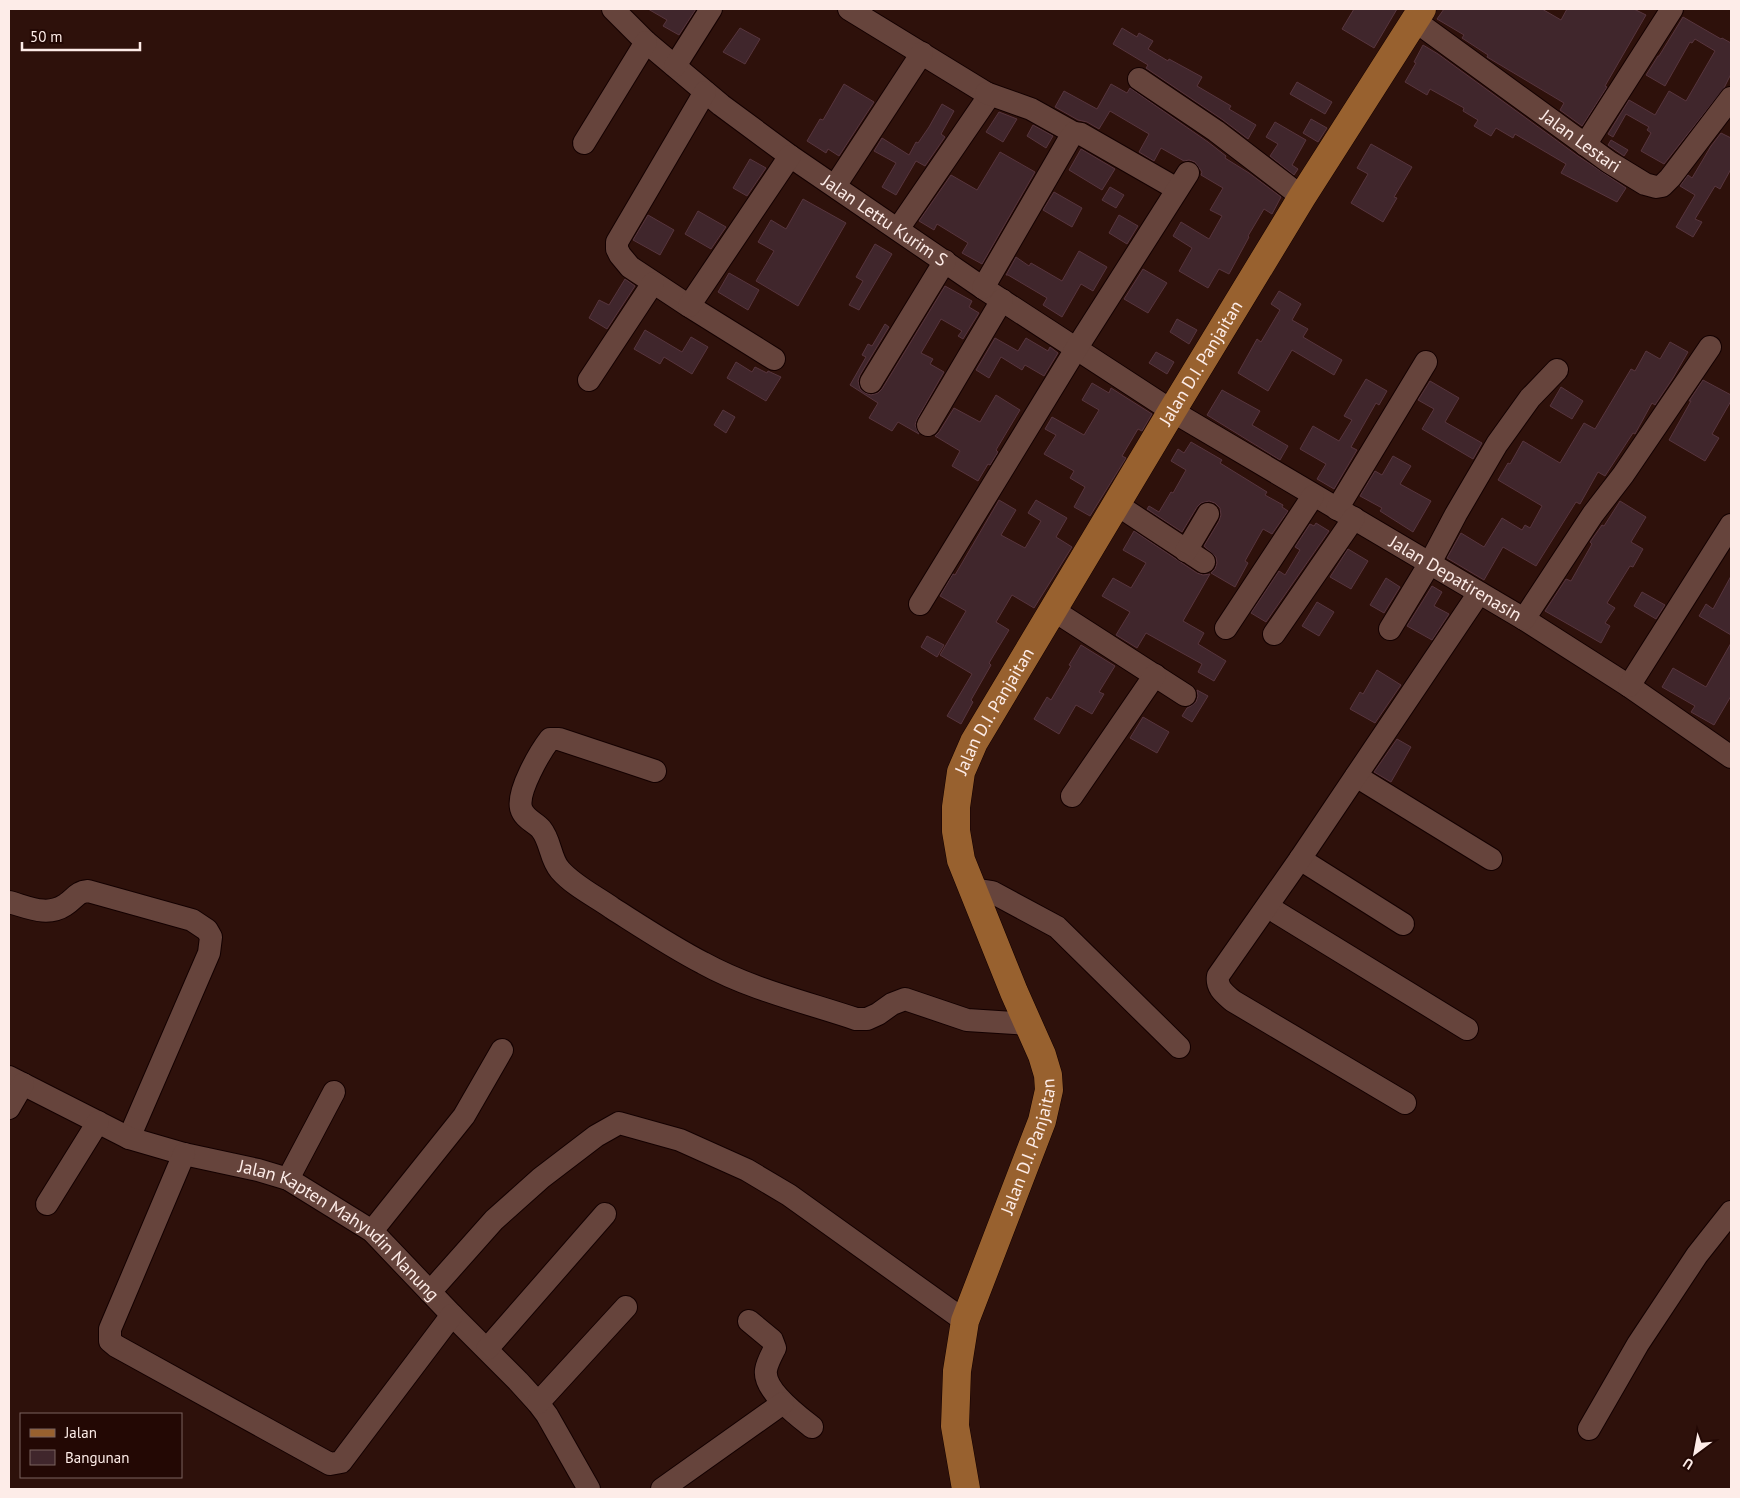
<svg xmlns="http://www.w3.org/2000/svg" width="1740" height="1498" font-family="'PT Sans',sans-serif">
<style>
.building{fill:#40262c;stroke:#57353e}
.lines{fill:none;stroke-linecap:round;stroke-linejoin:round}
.minor-casing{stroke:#140000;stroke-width:24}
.major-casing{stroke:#140000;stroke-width:29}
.minor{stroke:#66443c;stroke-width:22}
.major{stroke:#98612f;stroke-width:28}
.labels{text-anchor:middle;stroke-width:4.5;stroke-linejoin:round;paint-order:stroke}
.street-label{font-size:18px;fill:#fdece8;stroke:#230804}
</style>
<rect width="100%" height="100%" fill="#2e110b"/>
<!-- building -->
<g class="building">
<path d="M648,9H696L679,35L663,26L667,20Z"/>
<path d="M1354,9H1397L1374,48L1342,29Z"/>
<path d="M1444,9H1542L1561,20L1567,9H1634L1646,15L1605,86L1607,87L1582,126L1560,110L1564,103L1487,57L1488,55L1462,38L1464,35L1437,19Z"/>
<path d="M1683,17L1721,39L1722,38L1731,43V74L1724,88L1664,164L1641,151L1651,133L1647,130L1649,127L1626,114L1613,137L1608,134L1629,100L1655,115L1669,91L1686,101L1715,51L1695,39L1692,43L1690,42L1665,86L1646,75L1658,56H1659Z"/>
<path d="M740,28L760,39L745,64L723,52Z"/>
<path d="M1122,28L1137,37L1139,33L1153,41L1148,49L1168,61L1169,59L1202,77L1197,86L1231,106L1229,109L1256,125L1248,139L1223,120L1146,68L1148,65L1113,44Z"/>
<path d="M1423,45L1438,54L1578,156L1626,188L1617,202L1561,173L1566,164L1515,134L1513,138L1496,128L1491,136L1474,126L1478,120L1463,111L1464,108L1430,89L1427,95L1405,82L1416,63L1414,62Z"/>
<path d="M1297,82L1332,102L1325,114L1290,94Z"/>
<path d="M844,84L874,102L839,156L828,149L826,153L807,141L820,119L823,120Z"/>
<path d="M1111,84L1127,93L1130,88L1208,142L1226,156L1225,158L1249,173L1281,197L1272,214L1264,209L1248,236L1249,237L1229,274L1219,269L1208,288L1179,271L1192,248L1173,236L1181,222L1209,239L1222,216L1210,210L1223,188L1201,175L1202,172L1195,162L1189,160L1184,161L1161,148L1154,161L1139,152L1149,134L1110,111L1099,129L1087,122L1078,120L1055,107L1064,91L1097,109Z"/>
<path d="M942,104L954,111L941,134L945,137L925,166L916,161L896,195L882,187L896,163L874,151L882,138L909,155L916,142L918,143L929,127Z"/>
<path d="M999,112L1017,119L1003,142L986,132Z"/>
<path d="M1311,119L1327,128L1318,142L1303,133Z"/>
<path d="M1275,122L1306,140L1292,165L1298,169L1294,175L1270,156L1278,144L1266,137Z"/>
<path d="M1033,125L1053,136L1046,148L1027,136Z"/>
<path d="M1721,133L1731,138V169L1720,189L1715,186L1695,219L1702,222L1693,237L1676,227L1695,195L1680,186L1688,175L1692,178L1711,146Z"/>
<path d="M1611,140L1628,150L1624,156L1608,145Z"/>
<path d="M1371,144L1412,167L1394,197L1397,198L1383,222L1351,203L1368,174L1357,168Z"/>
<path d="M1081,149L1115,169L1102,190L1069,170Z"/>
<path d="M1000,152L1035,172L982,264L962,253L968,243L937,224L934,230L919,221L951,175L977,190Z"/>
<path d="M750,159L766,168L747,196L733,188Z"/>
<path d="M1110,187L1124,195L1116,208L1102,200Z"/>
<path d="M1054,192L1082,208L1072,227L1043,210Z"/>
<path d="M803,199L846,223L798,306L756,281L774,251L758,242L771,220L786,229Z"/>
<path d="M698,211L726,227L711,249L685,234Z"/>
<path d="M648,215L674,230L660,255L633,240Z"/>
<path d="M1119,215L1138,226L1127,244L1109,233Z"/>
<path d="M875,244L892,254L859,310L849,305L863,281L856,277Z"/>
<path d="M1079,251L1107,267L1093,291L1081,284L1062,317L1043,305L1047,298L1008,275H1006L1016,257L1029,266L1031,263L1062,281Z"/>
<path d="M1143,269L1167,283L1148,313L1124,299Z"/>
<path d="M729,273L759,290L748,310L718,292Z"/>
<path d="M625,279L635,286L607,329L589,318L599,300L609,305Z"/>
<path d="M945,286L972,301L969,307L979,313L963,339L958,336L962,331L941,319L921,353L933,359L930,364L944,372L917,419L915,425L919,434L898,422L892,431L869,418L878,403L850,385L866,357L862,355L868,344L872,346L885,324L889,327L860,375L858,381L860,389L865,393L871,395L878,393L882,389Z"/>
<path d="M1279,291L1301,304L1292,320L1308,329L1303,337L1342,360L1334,375L1292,350L1268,391L1238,373L1257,339L1261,342L1280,310L1271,304Z"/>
<path d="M1177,319L1197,330L1189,344L1170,332Z"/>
<path d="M645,330L682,352L691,337L708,347L692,374L664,357L660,364L634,349Z"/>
<path d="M995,338L1018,351L1026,338L1048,351L1050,347L1058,353L1044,376L1025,365L1022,370L1001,357L989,378L976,370Z"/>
<path d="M1670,342L1688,352L1673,378L1655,405L1652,403L1635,434L1633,433L1605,476L1598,472L1580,504L1576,502L1536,566L1503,547L1484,580L1447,558L1461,533L1484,547L1502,518L1522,530L1525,525L1530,528L1542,506L1498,480L1508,463L1510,464L1523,441L1560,463L1584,423L1595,429L1631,369L1635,371L1646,351L1660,359Z"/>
<path d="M1156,352L1174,362L1167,374L1149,363Z"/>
<path d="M736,362L752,372L755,367L767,373L768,371L781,377L766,401L727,378Z"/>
<path d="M1366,379L1387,391L1379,405L1376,403L1351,447L1357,450L1334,489L1317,479L1326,464L1300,449L1313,426L1339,441L1352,420L1344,416Z"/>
<path d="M1703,380L1731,395V401L1712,434L1719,438L1705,461L1669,440L1691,401H1689Z"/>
<path d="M1430,381L1459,398L1445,422L1482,443L1473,459L1422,429L1434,409L1418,400Z"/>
<path d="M1092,383L1109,393L1111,388L1152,414L1142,431L1138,429L1122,456L1126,458L1090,516L1074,507L1085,487L1070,478L1074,471L1044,454L1056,435L1045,429L1052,417L1084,435L1099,410L1082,400Z"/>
<path d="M1561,387L1583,401L1572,419L1550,406Z"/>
<path d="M1222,390L1260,411L1252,425L1288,446L1280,460L1207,415Z"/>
<path d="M996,395L1020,410L996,450L998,452L990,465L988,464L978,481L952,466L960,451L935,436L939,432L954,408L980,422Z"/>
<path d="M723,410L735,417L726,433L714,425Z"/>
<path d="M1191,442L1222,460L1220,463L1267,492L1265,495L1283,505L1282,507L1288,511L1272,534L1263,529L1245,561L1248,563L1235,587L1211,573L1215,569L1217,563L1216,557L1204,546L1219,521L1221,515L1220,508L1215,503L1209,501L1201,503L1197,507L1182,532L1147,509L1149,506L1159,512L1171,492L1173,493L1186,470L1171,461L1178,449L1184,453Z"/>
<path d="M1393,456L1411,466L1400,484L1431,501L1413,532L1380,511L1382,508L1360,496L1375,471L1382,475Z"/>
<path d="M999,500L1016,510L1001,535L1025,548L1041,521L1028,513L1036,500L1067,518L1056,537L1072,547L1034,608L1012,595L996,622L1009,630L989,663L991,665L971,700L973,702L961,724L947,716L972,674L940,655L966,611L940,596L953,574L955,575Z"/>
<path d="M1620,501L1646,517L1631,542L1643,549L1633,567L1630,566L1607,603L1615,608L1605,623L1610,626L1601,643L1545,611L1566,579L1571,581L1592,544L1590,542L1602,525L1604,526Z"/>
<path d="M1316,523L1329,531L1266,622L1251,613L1279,571L1285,575L1300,550L1295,547L1310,524L1314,526Z"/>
<path d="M1134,531L1197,573L1203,575L1210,574L1183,621L1204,633L1198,644L1226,661L1214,681L1198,672L1202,664L1146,633L1137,648L1116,635L1130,612L1102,596L1113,578L1131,588L1146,563L1123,550Z"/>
<path d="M1348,549L1368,561L1351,589L1330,577Z"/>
<path d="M1731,576V635L1699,616L1706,604L1713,609Z"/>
<path d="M1386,578L1400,587L1384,613L1370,605Z"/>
<path d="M1432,586L1442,592L1434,606L1449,614L1432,640L1407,626Z"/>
<path d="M1642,592L1665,605L1656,619L1634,606Z"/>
<path d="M1317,602L1334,612L1319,636L1302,626Z"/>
<path d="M927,636L944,645L937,657L921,647Z"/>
<path d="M1731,643V696L1714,725L1691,712L1695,706L1662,687L1673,668L1706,687Z"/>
<path d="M1081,645L1115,666L1099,692L1104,694L1092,714L1076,705L1059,734L1034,719L1047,697L1051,700L1071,666L1069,665Z"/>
<path d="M1377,670L1401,685L1375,723L1350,709L1360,692L1363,694Z"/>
<path d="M1197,690L1208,696L1192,722L1182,716L1187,708L1191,706L1196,702L1198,696Z"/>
<path d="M1143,717L1169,732L1157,753L1130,738Z"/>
<path d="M1397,739L1411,747L1391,782L1374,772Z"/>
</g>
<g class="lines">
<!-- minor casing -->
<g class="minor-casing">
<g id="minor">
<path id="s1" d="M613,9L646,42L721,105L790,156L983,288L1172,411L1524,619L1629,686L1731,757"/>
<path d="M849,9L986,93L987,99L898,229"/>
<path id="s2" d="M1414,20L1609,162L1645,184L1656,187L1662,186L1670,178L1731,98"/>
<path d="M675,66L711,9"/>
<path d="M1139,79L1216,131L1302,197"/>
<path d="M705,92L617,242V249L620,255L630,267L689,306L774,359"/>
<path d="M986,93L1031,109L1074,133"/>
<path d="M584,143L646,42"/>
<path d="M1585,145L1672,9"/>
<path d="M835,186L922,53"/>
<path d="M983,288L1070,138L1074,133L1081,134L1177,189"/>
<path d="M689,306L790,156"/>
<path d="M589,380L653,283"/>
<path d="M871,382L945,261"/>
<path d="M928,425L1002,300"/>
<path d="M1116,504L1204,562"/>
<path d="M1337,509L1426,362"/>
<path d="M1186,551L1208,514"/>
<path d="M920,604L1076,349L1188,173"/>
<path d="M1053,610L1185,695"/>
<path d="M1524,619L1593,514L1623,475L1710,347"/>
<path d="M1226,628L1313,496"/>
<path d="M1390,629L1430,563L1456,514L1497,444L1530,398L1557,370"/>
<path d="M1274,634L1354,518"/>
<path d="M1629,686L1731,525"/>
<path d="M655,771L559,739H550C540,752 517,791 521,808C524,819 535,822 541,829C551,841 550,859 560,870C574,886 595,896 612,908C642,927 672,947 703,963C750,989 805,1002 856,1019H867L878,1014L892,1004L905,999L967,1020L1028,1024"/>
<path d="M1356,776L1491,859"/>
<path d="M1072,796L1155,675"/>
<path d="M1300,859L1403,924"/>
<path d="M973,889L992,892L1057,927L1179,1047"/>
<path d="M9,902C28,907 47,917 65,905C75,899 76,892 88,891L192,920L207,930L211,937L209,953L129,1138"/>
<path d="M1268,907L1467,1029"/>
<path id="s3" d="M9,1077L129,1138L184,1154L258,1170L288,1179L372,1231L452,1315L518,1381L538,1403L547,1415L589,1489"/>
<path d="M1405,1103L1233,1001C1225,994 1216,988 1218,976L1300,859L1479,593"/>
<path d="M9,1108L23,1084"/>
<path d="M184,1154L110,1329V1341L116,1346L330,1464L341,1462L452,1315"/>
<path d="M288,1179L334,1092"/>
<path d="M47,1204L98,1122"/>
<path d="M372,1231L464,1116L502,1050"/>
<path d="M430,1292L494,1220L541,1178L596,1136L619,1123L680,1140L747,1170L789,1195L965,1321"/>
<path d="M749,1321L772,1340L775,1348C772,1354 767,1363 766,1370C763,1390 798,1416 812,1427"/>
<path d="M487,1349L605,1214"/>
<path d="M538,1403L626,1307"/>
<path d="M1589,1429L1638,1344L1697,1255L1731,1212"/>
<path d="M662,1489L783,1403"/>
</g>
</g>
<!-- major casing -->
<g class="major-casing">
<g id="major">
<path id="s4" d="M966,1489L955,1426L957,1371L965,1321L1042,1121L1049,1090L1048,1075L1042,1055L1014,992L961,860L956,831V807L961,772L974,742L1172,411L1302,197L1422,9"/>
</g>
</g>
<!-- minor -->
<use href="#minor" class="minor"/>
<!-- major -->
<use href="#major" class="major"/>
</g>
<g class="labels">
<!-- street labels -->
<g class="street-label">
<text dy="6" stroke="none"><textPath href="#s2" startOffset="206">Jalan Lestari</textPath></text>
<text dy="6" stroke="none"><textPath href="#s1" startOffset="345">Jalan Lettu Kurim S</textPath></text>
<text dy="6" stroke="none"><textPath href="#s4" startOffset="1226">Jalan D.I. Panjaitan</textPath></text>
<text dy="6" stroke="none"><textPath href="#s1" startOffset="1019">Jalan Depatirenasin</textPath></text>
<text dy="6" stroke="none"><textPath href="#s4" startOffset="821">Jalan D.I. Panjaitan</textPath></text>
<text dy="6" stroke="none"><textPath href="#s4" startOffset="356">Jalan D.I. Panjaitan</textPath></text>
<text dy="6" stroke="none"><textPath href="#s3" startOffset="369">Jalan Kapten Mahyudin Nanung</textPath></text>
</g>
</g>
<!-- border -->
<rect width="1740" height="1498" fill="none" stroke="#fdece8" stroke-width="20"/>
<!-- legend -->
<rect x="20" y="1413" width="162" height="65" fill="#230804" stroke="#7a635f"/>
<rect x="30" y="1429" width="25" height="8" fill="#98612f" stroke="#7a635f"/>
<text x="65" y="1438" font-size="15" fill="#fdece8">Jalan</text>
<rect x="30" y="1450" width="25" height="15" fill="#40262c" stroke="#7a635f"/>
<text x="65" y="1463" font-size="15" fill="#fdece8">Bangunan</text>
<!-- north arrow -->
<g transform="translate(1695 1453) rotate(212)" stroke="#230804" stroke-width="4" paint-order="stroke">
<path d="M0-4L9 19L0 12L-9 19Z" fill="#fdece8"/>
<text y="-8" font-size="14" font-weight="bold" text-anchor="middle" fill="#fdece8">U</text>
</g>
<!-- scale -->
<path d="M22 42v8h118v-8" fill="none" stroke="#fdece8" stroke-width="2.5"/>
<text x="30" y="42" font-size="15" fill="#fdece8" stroke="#230804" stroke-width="4" paint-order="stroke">50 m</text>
</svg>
